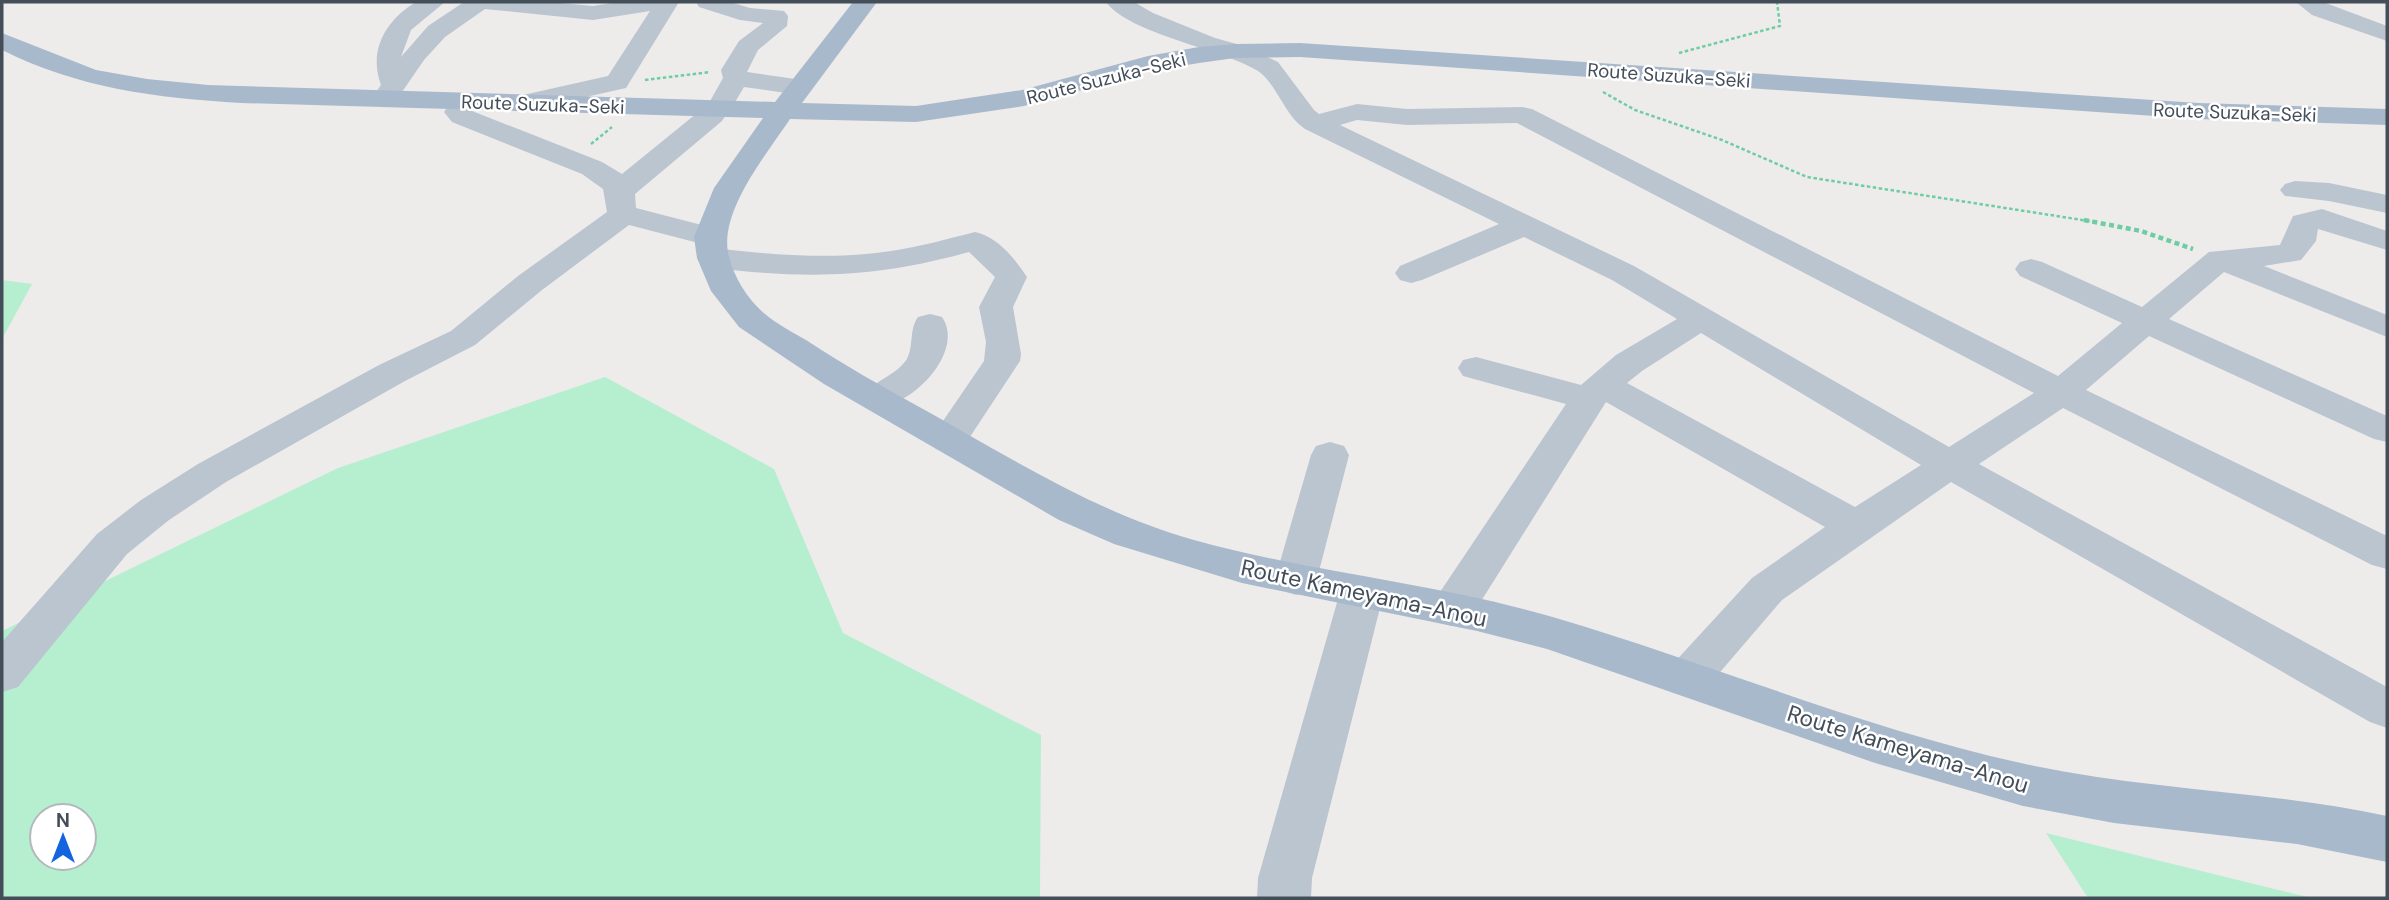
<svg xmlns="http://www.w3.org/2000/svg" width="2389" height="900" font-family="'DM Sans',sans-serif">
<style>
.green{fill:#b6efcf;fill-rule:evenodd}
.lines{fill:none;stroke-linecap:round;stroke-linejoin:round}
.path-far1{stroke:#6ecda2;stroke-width:2.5;stroke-dasharray:3.5 2.5;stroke-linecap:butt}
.path{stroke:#6ecda2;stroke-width:4.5;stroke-dasharray:5 3.5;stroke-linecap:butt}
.minor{fill:#bbc5cf;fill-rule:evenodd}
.major{fill:#a9b9cc;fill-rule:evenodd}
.labels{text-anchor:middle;stroke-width:5;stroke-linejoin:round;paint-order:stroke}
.far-street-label{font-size:19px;fill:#434e59;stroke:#fff}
.street-label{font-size:23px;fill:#434e59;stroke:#fff}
</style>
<rect width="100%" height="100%" fill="#eeebeb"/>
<!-- green -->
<g class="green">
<path d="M2,280L32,284L2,339Z"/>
<path d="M605,377L774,469L843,633L1041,735L1040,898H2V631L338,468ZM42,816H84V858H42Z"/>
<path d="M2046,833L2312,898H2088Z"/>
</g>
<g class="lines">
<!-- path-far1 -->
<g class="path-far1">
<path d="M1679,53L1780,26L1777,2"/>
<path d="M645,80L710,72"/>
<path d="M1603,92L1635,110L1722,140L1807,177L2095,222"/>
<path d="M591,144L612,127"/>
</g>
<!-- path -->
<path class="path" d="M2084,220L2141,231L2193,249"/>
<!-- minor -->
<g class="minor">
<path d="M416,2H445L411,30L401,57L428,26L464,2H550L593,6L618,2H679L626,88L523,111L514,109L510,103L514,97L608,76L650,11L593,20L485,9L445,37L424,60L393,105L384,107L375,105L371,99L381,85C368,50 386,20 416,2Z"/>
<path d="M696,2H730L750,8L784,11L788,16L787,26L758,50L747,72L809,81L813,87L809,93L800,95L744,87L731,109L723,111L726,115L722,121L635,194L636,208L721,230L726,237L721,244L710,246L629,225L542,290L475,345L405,381L226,482L169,520L127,554L18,687L2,692V642L97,534L141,500L198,464L379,365L451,331L518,276L607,212L603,189L582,174L452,122L444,112L456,95L465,93L474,95L478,101L472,111L602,162L622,174L702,109L711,107L709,103L723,78L721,70L739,41L763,23L740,20L699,7Z"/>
<path d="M1106,2H1134L1153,13L1215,38L1244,46L1278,62L1314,110L1319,114L1357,104L1407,109L1522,107L1532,109L2058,376L2122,323L2020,276L2015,269L2020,262L2031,259L2042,262L2142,307L2209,252L2280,245L2293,216L2322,209L2387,231V250L2318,229L2316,241L2301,260L2264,266L2387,315V337L2224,272L2169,319L2387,416V442L2374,439L2149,336L2086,390L2387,536V569L2372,565L2063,408L1979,464L2387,687V728L2370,722L1951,482L1782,600L1703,692L1687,697L1671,692L1664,679L1671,666L1752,578L1825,527L1606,402L1468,622L1452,626L1436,622L1430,610L1436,598L1566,404L1463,376L1458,368L1463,360L1476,357L1581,385L1616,355L1677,319L1612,280L1524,237L1422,280L1411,283L1400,280L1395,273L1400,266L1499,224L1305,129C1284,115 1277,84 1258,71C1223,49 1129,34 1106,2ZM1357,120L1407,125L1517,123L2034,393L1949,447L1634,266L1340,125ZM1701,333L1921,465L1855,507L1627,383L1642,371Z"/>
<path d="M2296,2H2323L2387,26V41L2312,15Z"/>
<path d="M2295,181L2329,183L2387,195V213L2329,201L2285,196L2280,190L2285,184Z"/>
<path d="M975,232C998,237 1014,258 1027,277L1013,307L1021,354L1020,361L962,449L949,452L936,449L930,440L984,361L986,342L979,307L995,277L969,252C875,278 809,279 713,268L702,265L697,258L702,251L713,248C772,255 832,260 891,251C919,247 947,239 975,232Z"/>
<path d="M930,314L942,317C967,353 905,416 866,406L861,398C872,381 896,376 907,359C914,345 909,329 918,317Z"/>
<path d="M1330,442L1344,446L1349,455L1317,579L1311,590L1296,595L1281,590L1275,579L1311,455L1316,446Z"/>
<path d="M1362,576L1377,581L1384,592L1312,878L1311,898H1257L1258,878L1340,592L1347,581Z"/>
</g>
<!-- major -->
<path class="major" d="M853,2H877L802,103L916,106L1022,90L1148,56L1199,47L1235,44L1300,43L2198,103L2387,109V125L2198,119L1300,57L1235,58L1199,63L1151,71L1024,106L916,122L790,119C767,154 717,213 729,257C734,277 748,300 765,314C777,324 792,332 806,340C844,365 883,387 923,409C1011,458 1097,513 1194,540C1313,573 1438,583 1556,618C1712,664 1862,728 2021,763C2141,790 2266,790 2387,816V862L2297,844L2114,823L2023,806L1875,763L1547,649L1477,631L1242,583L1114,544L1059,520L824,384L739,327L711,291L697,258L694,237L714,188L763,118L241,103C157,98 77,88 2,50V33L96,70L147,79L208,85L775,102Z"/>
</g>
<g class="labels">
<!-- far-street labels -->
<g class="far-street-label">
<text transform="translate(1669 75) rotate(4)" y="7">Route Suzuka-Seki</text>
<text transform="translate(1106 78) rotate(-14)" y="7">Route Suzuka-Seki</text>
<text transform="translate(543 104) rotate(2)" y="7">Route Suzuka-Seki</text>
<text transform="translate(2235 112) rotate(2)" y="7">Route Suzuka-Seki</text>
</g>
<!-- street labels -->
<g class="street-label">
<text transform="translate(1364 593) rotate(12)" y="8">Route Kameyama-Anou</text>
<text transform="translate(1908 749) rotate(17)" y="8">Route Kameyama-Anou</text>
</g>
</g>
<!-- border -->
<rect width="2389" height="900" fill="none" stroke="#434e59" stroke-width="7"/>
<!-- north arrow -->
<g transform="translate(63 837)"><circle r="33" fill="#ffffff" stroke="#b4b8bd" stroke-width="2"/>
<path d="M0-5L12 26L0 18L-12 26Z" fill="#1463df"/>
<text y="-10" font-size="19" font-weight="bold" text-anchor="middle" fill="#434e59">N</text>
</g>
</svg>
